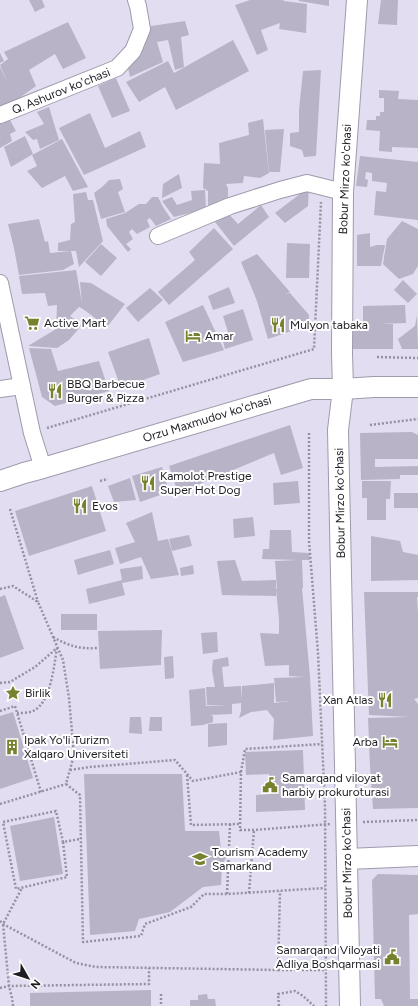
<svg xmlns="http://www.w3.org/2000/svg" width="418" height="1006" font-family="Figtree,sans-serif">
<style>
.building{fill:#b8b3c6}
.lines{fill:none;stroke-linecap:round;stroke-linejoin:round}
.minor-casing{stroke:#9f9aac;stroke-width:18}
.major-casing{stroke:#9f9aac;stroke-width:22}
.path{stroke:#9691a0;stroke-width:2.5;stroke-dasharray:2 2;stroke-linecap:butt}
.minor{stroke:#fff;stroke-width:16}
.major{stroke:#fff;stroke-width:20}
.labels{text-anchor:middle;stroke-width:4;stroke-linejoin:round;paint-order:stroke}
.street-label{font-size:12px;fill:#1f1d24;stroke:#fff}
.poi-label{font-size:12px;fill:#1f1d24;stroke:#fff;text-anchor:start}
</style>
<rect width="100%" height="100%" fill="#e3ddf1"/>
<!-- building -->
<g class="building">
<path d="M29,0H42L45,7L35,12Z"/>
<path d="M250,0H283L284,1L307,4L306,33L279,29L280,23L261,30L268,50L257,55L235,5Z"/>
<path d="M299,0H329V6L299,1Z"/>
<path d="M381,0H398L397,25L378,24Z"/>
<path d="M185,21L189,35L181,37L184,67L175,70L168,40L157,42L163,62L130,77L128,68L144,48L151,26Z"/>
<path d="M68,22L86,58L63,69L55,54L29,70L36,86L15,101L0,108V67L8,84L0,65L8,59L4,52Z"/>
<path d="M233,40L249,71L176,110L165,87L139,102L126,82L168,61L174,73Z"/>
<path d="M0,53L4,61L0,63Z"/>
<path d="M321,70L316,156L304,157L302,150L290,146V133L299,132V110L303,71Z"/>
<path d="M116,78L130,111L112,118L98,86Z"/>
<path d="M379,90L399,91L398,99L418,100V148L392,147V152L379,151L380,131L366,130L367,120H376V116H380V112H384V98H379Z"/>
<path d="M49,107L59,140L40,149L37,139L33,140L25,132L44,124L37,112Z"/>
<path d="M90,113L105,148L140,131L146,147L84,175L59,128Z"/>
<path d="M263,119L269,173L260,178L244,176L243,183L226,184L228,188V199L220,200L219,206H208V191L203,188L204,163L220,164L219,143L249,135L248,123Z"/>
<path d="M10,120L16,131L10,134L12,141L0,148V124Z"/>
<path d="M284,129L280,172H269L265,130Z"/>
<path d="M25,136L33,154L11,167L4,147Z"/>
<path d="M62,139L88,187L73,191L65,176L42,188L27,171L37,166L32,155Z"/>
<path d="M360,156L418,162V220L374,215L376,191L386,192L387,183L372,181V173L366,172L365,179L368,180L367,187L356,186Z"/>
<path d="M179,174L182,188L162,198L163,184Z"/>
<path d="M120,179L123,189L118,192L125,212L101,219L94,193L102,187L109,180Z"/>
<path d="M309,187L308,206L285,223L275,213Z"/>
<path d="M205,190L206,209L174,217L162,201L172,197L177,205L192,200L191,191Z"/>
<path d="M86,192L88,200H93L103,241L79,267L76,251H58V243L70,240L71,224L75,222L73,194Z"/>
<path d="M152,197H158L163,207L171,219L156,226L150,218L147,220L150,227L137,234L132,229L129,232L133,239L126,244L131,249L128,252L107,226L106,219L125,213L139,204H146Z"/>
<path d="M261,205L269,217L234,246L211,217L225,210L238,224Z"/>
<path d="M39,219L45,242L48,241L50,253L71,251L74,264L63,270L19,275L14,248L8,224Z"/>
<path d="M402,221L418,229V266L413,274L399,279L383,264L387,239Z"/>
<path d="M214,228L233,249L169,305L158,292L195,260L189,252Z"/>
<path d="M370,233V247L377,245H385L381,266H357V235Z"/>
<path d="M287,243L310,244L309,278H286Z"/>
<path d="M101,244L117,258L101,276L85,262Z"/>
<path d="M257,254L290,292L285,294L290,293L309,315V325L268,339L257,301L241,262Z"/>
<path d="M76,270L82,303L80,282L91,283L125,304L107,327L83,309L79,307L70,316L82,325L69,340L57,348L28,346L56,329L57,305L48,306L45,293L22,294L19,276Z"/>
<path d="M403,280L417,294L408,303L394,290Z"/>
<path d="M229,287L235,303L213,310L208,296Z"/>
<path d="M150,288L163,300L138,322L126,308Z"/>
<path d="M203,305L224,350L183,362L165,322Z"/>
<path d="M405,305L406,323L379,324H393V349H352V324H363V306Z"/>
<path d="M243,309L253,340L225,349L221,334L228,332L223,316Z"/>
<path d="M417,315L418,349H402L398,339L415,326Z"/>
<path d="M149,338L160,374L121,388L108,352Z"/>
<path d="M29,348L51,349L58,371L99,361L109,391L55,406L42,397Z"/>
<path d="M290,425L303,468L281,475L274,453L178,493L169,466Z"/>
<path d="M412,432L418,435V459H375V467L418,466V475H400V479L361,480L360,433Z"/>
<path d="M162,467L169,492L140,502L132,476Z"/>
<path d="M130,478L136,500L114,502L108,486Z"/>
<path d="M298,481L300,503L274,505L273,483Z"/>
<path d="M362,481H391L390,499H386V520H367V498H362Z"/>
<path d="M92,486L106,531L29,556L15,511Z"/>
<rect x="394" y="493" width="24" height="15"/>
<path d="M152,512L158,541L168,539L179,575L151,579L141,557L120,564L115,548L135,542L126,523Z"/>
<path d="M253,517L255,536L234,538L233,519Z"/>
<path d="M270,530H291L292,552L309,553L310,560H302L303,588H302L310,677L313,736L273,740L274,719L267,710L251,712L239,718L241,711V703L232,704V714L210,715L213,716V722L203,725L191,726L189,690L205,688L206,706L227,705H207L206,687H215L212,670L213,660L228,657L229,666L222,667L224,687L241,686V700L242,686L274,683V703L291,701L276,702L274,678L305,677L289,676V665L265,666L260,633L279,634V619L276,589H291H277L275,561L297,560L262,559L263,549H269Z"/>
<path d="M189,535L192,546L172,551L169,539Z"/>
<path d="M371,536L400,541L403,552L418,555V580L371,581Z"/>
<path d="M110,550L114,564L78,575L74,560Z"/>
<path d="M235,560L242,581L276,580V596L222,595L217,561Z"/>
<path d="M193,565L194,574L181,576L180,568Z"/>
<path d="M142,566L143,579L122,583L125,595L89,604L86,589L122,580L120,569Z"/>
<path d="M364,592H418V597H417L418,612V698L414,699L418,704V808L373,809L370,766L368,718L410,717L369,715Z"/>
<path d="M5,595L24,649L0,658V597Z"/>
<rect x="61" y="614" width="36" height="16"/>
<path d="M162,630L161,665L100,669L98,631Z"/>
<path d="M217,632L218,652L203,654L201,633Z"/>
<path d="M173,656L174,678L165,679L164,657Z"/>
<path d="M13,712L33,778L0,789V716Z"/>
<path d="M130,717H141L142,734L129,733Z"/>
<path d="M150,717H162V731H149Z"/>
<path d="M227,723V745L208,747V724Z"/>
<path d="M303,750L305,810L256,812V795L270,794L269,774L246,775L245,752Z"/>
<path d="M84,774H182L185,831H219L221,850L227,856L222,865L221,885L203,887L170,912L139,919L135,931L90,935Z"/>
<path d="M54,817L63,874L20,881L10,826Z"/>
<path d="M378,874L418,875V914L409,915L410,999H418V1006H384L381,999H375L372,880Z"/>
<path d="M151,990V1006H30V993Z"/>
<path d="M207,994L208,999H215L216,1006H190V1000H198V995Z"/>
</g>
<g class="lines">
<!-- minor casing -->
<g class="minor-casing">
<g id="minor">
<path d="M0,115L117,68L133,51L142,29L138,6L136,0"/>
<path d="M158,236L230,206L280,190L307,183L343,192"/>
<path d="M0,283L32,433L43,468"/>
<path d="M0,389L22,386"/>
</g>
</g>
<!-- major casing -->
<g class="major-casing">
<g id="major">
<path d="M0,481L24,473L43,468L311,389H343L374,387H418"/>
<path d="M347,859L418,856"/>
<path d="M350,1006L338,430L343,389L342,353L343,192L357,0"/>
</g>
</g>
<!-- path -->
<g class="path">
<path d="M377,357L418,358"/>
<path d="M370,425L418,419"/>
<path d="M47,428L314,349L321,202"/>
<path d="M309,433V541L318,653L325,806L326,1006"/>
<path d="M100,481L108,479"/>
<path d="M10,509L38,602"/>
<path d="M0,589L13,586L38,602L63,660L69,698L74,755L66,784"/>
<path d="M53,637C69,646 79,649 97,648"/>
<path d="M0,683L10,682L35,667L57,648"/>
<path d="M0,711L15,706L41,792"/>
<path d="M17,713C22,713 29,713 33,711C51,703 54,665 57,648"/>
<path d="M70,770L90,767L175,760L193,781L241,772L240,830H254L330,824"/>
<path d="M241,772L245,749L322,744"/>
<path d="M187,775L191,825L240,824"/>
<path d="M66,784L80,795L83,942L141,936L145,924L191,907L204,894H227L325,888"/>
<path d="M0,804L66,784"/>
<path d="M363,822L418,820"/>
<path d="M63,842L67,877L16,889L3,822L56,811L63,842L80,839"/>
<path d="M249,893L254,830"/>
<path d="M227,894L230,824"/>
<path d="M0,921L3,924L76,963L96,967L278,970L280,891"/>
<path d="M278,970H326"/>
<path d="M0,988L9,986L149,984V968"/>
<path d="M161,994V1006"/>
<path d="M13,1006L12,998L9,986L3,924L22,888"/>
<path d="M279,1006L278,994L295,991L303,996L314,1006"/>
</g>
<!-- minor -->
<use href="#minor" class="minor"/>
<!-- major -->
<use href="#major" class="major"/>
</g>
<!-- icons -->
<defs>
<g id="supermarket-bare" transform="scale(1.2)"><path d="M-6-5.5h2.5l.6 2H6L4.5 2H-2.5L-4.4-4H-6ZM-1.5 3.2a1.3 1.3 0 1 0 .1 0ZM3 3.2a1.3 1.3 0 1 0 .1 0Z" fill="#78812d" stroke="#fff" stroke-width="2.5" paint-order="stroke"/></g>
<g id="restaurant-bare" transform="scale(1.2)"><path d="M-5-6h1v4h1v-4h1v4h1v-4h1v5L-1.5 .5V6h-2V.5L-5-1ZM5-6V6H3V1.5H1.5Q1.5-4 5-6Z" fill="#78812d" stroke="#fff" stroke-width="2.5" paint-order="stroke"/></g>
<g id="hotel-bare" transform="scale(1.2)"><path d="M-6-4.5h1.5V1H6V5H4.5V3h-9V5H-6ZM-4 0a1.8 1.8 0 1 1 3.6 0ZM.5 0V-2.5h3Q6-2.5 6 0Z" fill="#78812d" stroke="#fff" stroke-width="2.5" paint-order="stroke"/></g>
<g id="sight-bare" transform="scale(1.2)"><path d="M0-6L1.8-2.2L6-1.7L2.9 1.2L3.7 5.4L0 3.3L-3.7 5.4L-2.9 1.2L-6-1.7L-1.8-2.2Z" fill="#78812d" stroke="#fff" stroke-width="2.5" paint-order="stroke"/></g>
<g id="building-bare" transform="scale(1.2)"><path d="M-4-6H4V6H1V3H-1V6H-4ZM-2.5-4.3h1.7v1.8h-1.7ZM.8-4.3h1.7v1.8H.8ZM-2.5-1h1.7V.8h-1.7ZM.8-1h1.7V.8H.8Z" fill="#78812d" stroke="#fff" stroke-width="2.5" paint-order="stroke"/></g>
<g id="civic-bare" transform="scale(1.2)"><path d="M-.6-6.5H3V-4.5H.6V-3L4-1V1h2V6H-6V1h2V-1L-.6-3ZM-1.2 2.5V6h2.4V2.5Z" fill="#78812d" stroke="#fff" stroke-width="2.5" paint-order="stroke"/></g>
<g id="university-bare" transform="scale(1.2)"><path d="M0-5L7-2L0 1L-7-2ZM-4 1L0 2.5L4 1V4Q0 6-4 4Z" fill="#78812d" stroke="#fff" stroke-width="2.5" paint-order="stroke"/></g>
</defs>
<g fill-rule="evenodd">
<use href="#supermarket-bare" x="32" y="323"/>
<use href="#restaurant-bare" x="278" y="325"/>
<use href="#hotel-bare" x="193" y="336"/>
<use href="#restaurant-bare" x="55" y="391"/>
<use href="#restaurant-bare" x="148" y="483"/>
<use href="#restaurant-bare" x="80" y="506"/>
<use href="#sight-bare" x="13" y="693"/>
<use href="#restaurant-bare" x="385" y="700"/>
<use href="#hotel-bare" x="390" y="742"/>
<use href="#building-bare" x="12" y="747"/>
<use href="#civic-bare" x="270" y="785"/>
<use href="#university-bare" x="200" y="859"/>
<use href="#civic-bare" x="392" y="957"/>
</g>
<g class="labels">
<!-- street labels -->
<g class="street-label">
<text transform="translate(61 91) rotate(-22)" y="4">Q. Ashurov ko'chasi</text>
<text transform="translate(345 179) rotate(-88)" y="4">Bobur Mirzo ko'chasi</text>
<text transform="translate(207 419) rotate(-17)" y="4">Orzu Maxmudov ko'chasi</text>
<text transform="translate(340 503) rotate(-91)" y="4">Bobur Mirzo ko'chasi</text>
<text transform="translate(347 863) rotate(-91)" y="4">Bobur Mirzo ko'chasi</text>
</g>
<!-- poi labels -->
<g class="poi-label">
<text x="44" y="327">Active Mart</text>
<text x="290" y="329">Mulyon tabaka</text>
<text x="205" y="340">Amar</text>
<text x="67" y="388">BBQ Barbecue<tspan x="67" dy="14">Burger &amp; Pizza</tspan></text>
<text x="160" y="480">Kamolot Prestige<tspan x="160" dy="14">Super Hot Dog</tspan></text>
<text x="92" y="510">Evos</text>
<text x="25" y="697">Birlik</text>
<text x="373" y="704" text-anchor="end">Xan Atlas</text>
<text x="24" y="744">Ipak Yo'li Turizm<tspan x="24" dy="14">Xalqaro Universiteti</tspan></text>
<text x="378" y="746" text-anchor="end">Arba</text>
<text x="282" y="782">Samarqand viloyat<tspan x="282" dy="14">harbiy prokuroturasi</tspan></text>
<text x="212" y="856">Tourism Academy<tspan x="212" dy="14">Samarkand</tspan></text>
<text x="380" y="954" text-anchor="end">Samarqand Viloyati<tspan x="380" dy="14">Adliya Boshqarmasi</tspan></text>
</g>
</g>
<!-- north arrow -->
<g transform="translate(28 978) rotate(129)" stroke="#ffffff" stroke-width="3" paint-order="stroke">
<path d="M0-3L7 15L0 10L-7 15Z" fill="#1f1d24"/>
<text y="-6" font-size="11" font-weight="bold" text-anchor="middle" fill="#1f1d24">N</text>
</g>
</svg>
